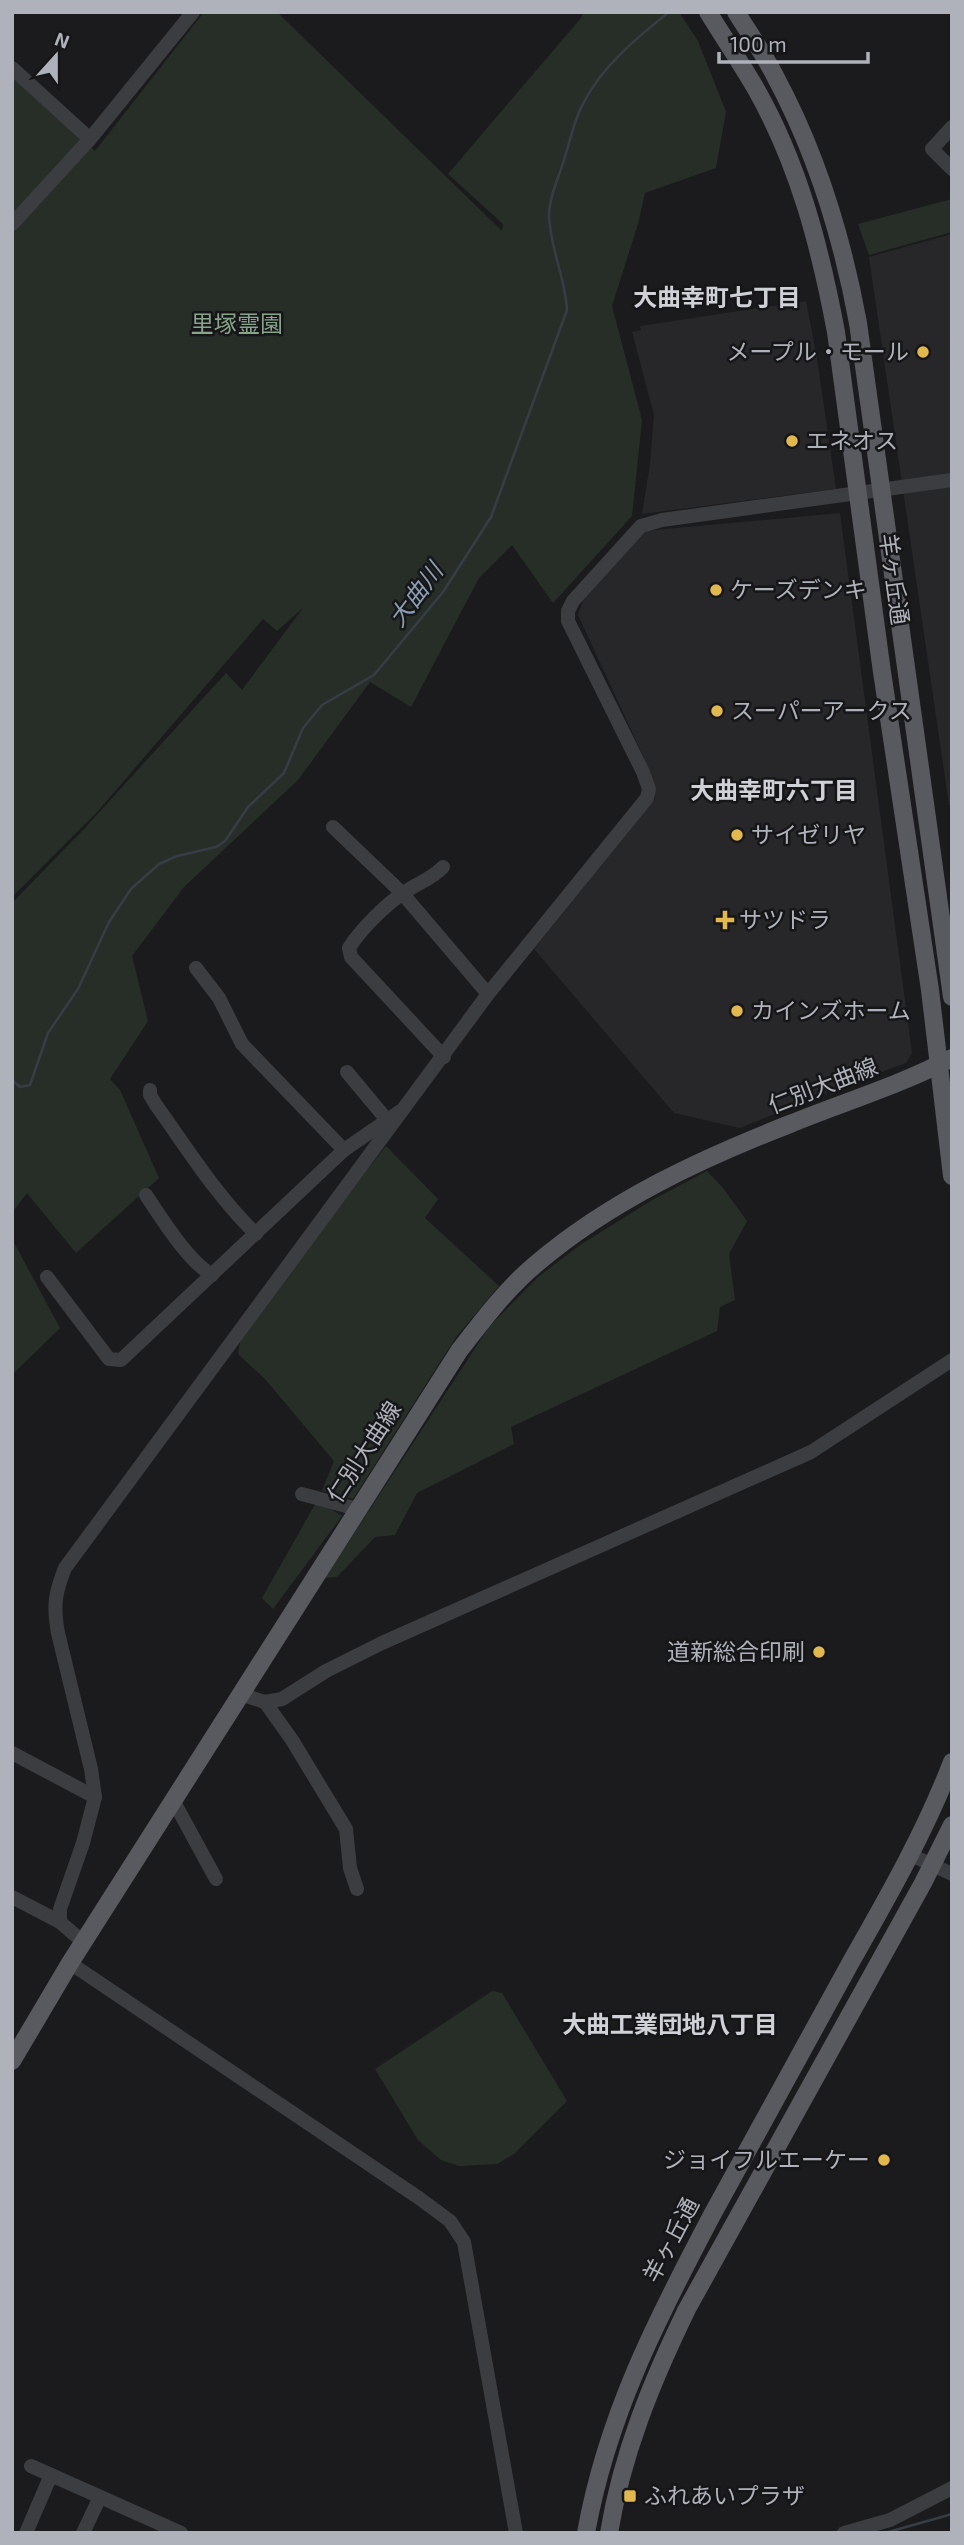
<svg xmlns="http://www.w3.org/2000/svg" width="964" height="2545" font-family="'Exo 2','Noto Sans JP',sans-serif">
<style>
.built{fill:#27272a}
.green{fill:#272e28}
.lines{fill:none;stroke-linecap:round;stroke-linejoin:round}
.stream{stroke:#363d45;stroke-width:2.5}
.minor{stroke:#3c3d41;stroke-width:14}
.major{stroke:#585a60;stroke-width:18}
.poi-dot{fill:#e1b84e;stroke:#161618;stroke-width:2.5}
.labels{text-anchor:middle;stroke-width:5;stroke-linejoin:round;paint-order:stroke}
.park-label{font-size:23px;fill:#88a48b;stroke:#161618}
.poi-label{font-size:23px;fill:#afb2bb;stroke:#161618;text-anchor:start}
.street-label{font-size:23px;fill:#afb2bb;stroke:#161618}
.neighbourhood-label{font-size:24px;font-weight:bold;fill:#cfd1d7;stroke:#161618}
.water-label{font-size:24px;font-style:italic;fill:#8a9db2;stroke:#161618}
</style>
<rect width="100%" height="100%" fill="#1b1b1d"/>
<!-- built -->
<g class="built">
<path d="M952,234V805H949L869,257Z"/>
<path d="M806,301L817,358L836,489L642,514L650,464L654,415L632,332L641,330L640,326Z"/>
<path d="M840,513L912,1053L906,1063L843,1086L740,1128L674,1113L534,949L655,799L651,773L578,615L583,601L643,531Z"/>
</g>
<!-- green -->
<g class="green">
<path d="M204,12H277L502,231L503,224L448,174L581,18L583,12H679L698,41L726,112L716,168L645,193L638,224L612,306L642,420L632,516L553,603L512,545L479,578L411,707L370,682L298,780L184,887L132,956L148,1021L110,1079L120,1090L159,1178L76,1253L27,1193L12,1213V903L83,830L226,673L242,690L303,608L277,631L263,619L98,811L12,897V77L95,151Z"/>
<path d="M952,199V232L869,255L858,224Z"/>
<path d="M386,1146L438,1199L425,1218L499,1286L456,1337L353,1499L322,1491L334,1461L265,1379L238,1354L240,1342L296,1261Z"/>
<path d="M707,1171L723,1188L747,1221L729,1254L735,1300L720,1307L717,1331L511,1427L514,1444L417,1493L395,1535L375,1537L337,1577L325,1578L489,1327L538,1277L580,1245L654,1199Z"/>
<path d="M12,1239L60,1328L12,1375Z"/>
<path d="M317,1501L342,1516L273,1609L262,1598Z"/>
<path d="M492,1991L502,1993L567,2101L514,2154L497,2164L459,2166L441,2160L418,2140L375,2069Z"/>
</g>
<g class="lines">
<!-- stream -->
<g class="stream">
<path d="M12,1080L20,1087L30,1085L48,1033L78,989L109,922L131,889L159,864L177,856L216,847L225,841L248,807L284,773L303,728L322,705L374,675L443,592L491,517L567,310C565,276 550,249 549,215C549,198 558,179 563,163C570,143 573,121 584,102C603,65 637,38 669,12"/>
<path d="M885,2533L952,2514"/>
</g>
<!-- minor -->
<g class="minor">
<path d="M12,68L90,139"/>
<path d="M952,127L932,149L952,169"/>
<path d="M12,224L90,139L193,12"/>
<path d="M333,827L402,893L488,994"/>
<path d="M443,867C433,878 418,883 405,892C387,903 360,930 349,948L351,957L444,1057"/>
<path d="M196,968L219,998L242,1044L344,1150"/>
<path d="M347,1072L387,1120"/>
<path d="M150,1090V1095L156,1105C187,1148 218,1198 256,1234"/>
<path d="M146,1195C162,1219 188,1261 212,1275"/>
<path d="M47,1277L109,1359L121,1360L344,1150L399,1112"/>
<path d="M302,1494L357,1509"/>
<path d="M240,1694L265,1702L282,1699L326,1671L382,1643L811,1452L952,1360"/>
<path d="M265,1702L292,1740L346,1829L350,1868L357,1889"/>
<path d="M12,1753L95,1797"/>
<path d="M173,1800L216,1879"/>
<path d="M911,1855L952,1874"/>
<path d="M12,1897L60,1922"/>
<path d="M83,1942L60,1922V1909L83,1843L95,1797L91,1769L58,1633C53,1606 55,1593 65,1568L488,994L647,798L649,789L643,772L568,621V611L573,601L641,526L662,520L952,480"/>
<path d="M70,1963L419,2198L450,2221L464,2242L516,2533"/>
<path d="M31,2466L181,2533"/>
<path d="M26,2533L51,2475"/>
<path d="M83,2533L100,2497"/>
<path d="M844,2533L890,2520L952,2488"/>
</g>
<!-- major -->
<g class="major">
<path d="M708,12C724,38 741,63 756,89C799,165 820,247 836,332L882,672L930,990L952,1176"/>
<path d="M736,12C749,33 764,54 775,76C817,154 842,236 858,323L952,997"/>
<path d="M12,2061L70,1963L459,1351C482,1321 507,1288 536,1264C610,1201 700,1159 790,1124C844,1102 900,1085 952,1058"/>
<path d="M586,2533C607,2416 657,2319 712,2215C758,2130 805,2045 852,1960C889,1895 925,1832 952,1762"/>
<path d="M609,2533C622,2454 652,2381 687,2309L923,1883L952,1825"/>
</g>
</g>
<!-- markers -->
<g class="poi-dot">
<circle cx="923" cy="352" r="7"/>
<circle cx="792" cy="441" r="7"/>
<circle cx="716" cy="590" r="7"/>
<circle cx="717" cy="711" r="7"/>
<circle cx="737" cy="835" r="7"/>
<path d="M721.5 909.5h7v7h7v7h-7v7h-7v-7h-7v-7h7z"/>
<circle cx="737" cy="1011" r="7"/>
<circle cx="819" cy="1652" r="7"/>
<circle cx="884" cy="2160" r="7"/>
<rect x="623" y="2489" width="14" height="14" rx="3.5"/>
</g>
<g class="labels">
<!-- park labels -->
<g class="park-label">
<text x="237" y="332">里塚霊園</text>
</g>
<!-- poi labels -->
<g class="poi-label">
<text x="909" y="360" text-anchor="end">メープル・モール</text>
<text x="806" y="449">エネオス</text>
<text x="730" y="598">ケーズデンキ</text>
<text x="731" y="719">スーパーアークス</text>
<text x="751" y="843">サイゼリヤ</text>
<text x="739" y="928">サツドラ</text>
<text x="751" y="1019">カインズホーム</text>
<text x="805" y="1660" text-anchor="end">道新総合印刷</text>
<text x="870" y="2168" text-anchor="end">ジョイフルエーケー</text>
<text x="644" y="2504">ふれあいプラザ</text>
</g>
<!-- street labels -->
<g class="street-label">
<text transform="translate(894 579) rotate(82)" y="8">羊ヶ丘通</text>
<text transform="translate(823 1086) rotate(-21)" y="8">仁別大曲線</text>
<text transform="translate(364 1452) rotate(-57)" y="8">仁別大曲線</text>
<text transform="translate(671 2240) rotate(-62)" y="8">羊ヶ丘通</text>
</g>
<!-- neighbourhood labels -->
<g class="neighbourhood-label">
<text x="717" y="306">大曲幸町七丁目</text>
<text x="774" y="799">大曲幸町六丁目</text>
<text x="670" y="2033">大曲工業団地八丁目</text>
</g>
<!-- water labels -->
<g class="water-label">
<text transform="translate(416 595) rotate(-53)" y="8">大曲川</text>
</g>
</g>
<!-- border -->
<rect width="964" height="2545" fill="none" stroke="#afb2bb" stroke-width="28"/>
<!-- north arrow -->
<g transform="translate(56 56) rotate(21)" stroke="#161618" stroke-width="5" paint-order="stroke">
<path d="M0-5L12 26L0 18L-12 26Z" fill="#afb2bb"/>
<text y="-10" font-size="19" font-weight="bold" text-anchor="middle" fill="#afb2bb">N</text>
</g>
<!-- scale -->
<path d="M719 52v10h149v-10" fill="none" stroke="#afb2bb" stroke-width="3.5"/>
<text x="730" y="52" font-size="21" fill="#afb2bb" stroke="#161618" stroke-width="5" paint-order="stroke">100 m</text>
</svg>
